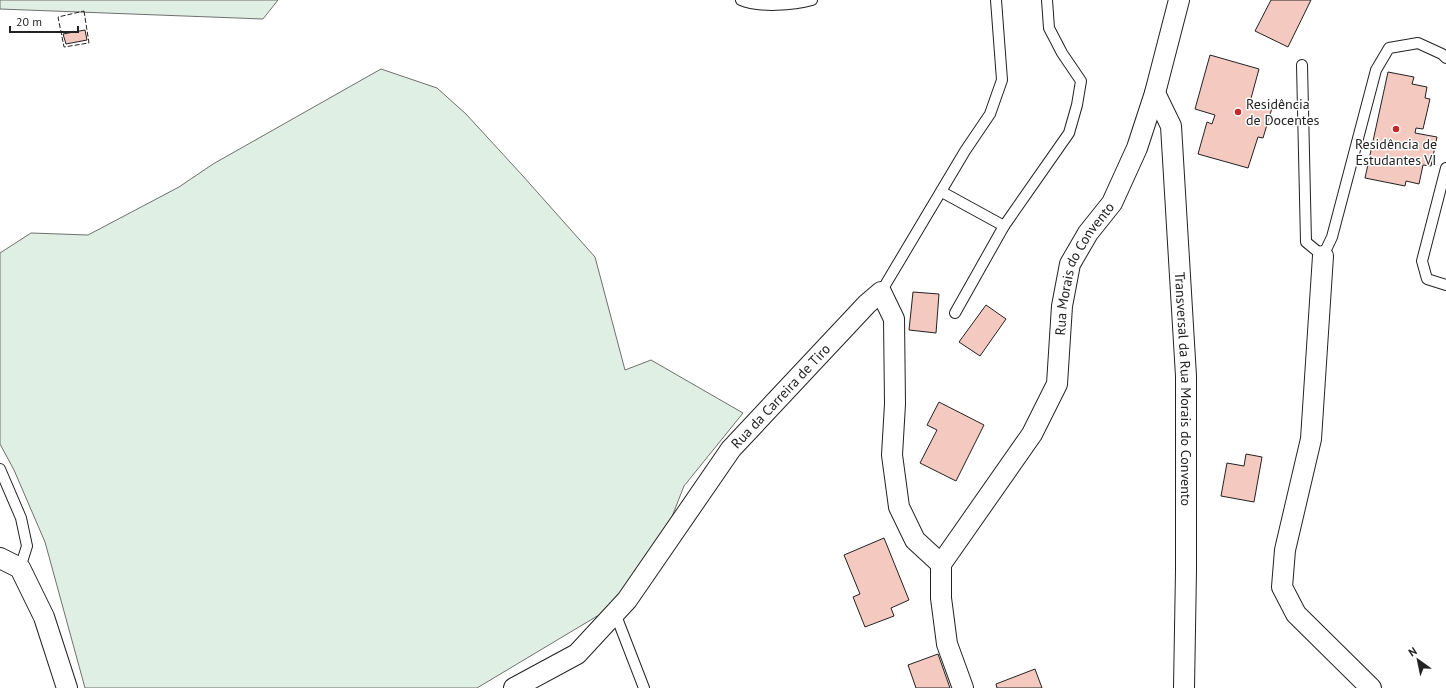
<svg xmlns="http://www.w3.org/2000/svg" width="1446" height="688" font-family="'PT Sans',sans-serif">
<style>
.green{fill:#e0efe3;stroke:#6f6f6f}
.building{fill:#f3c9c0;stroke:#222}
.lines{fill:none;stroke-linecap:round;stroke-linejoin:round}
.lane-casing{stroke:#222;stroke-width:12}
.street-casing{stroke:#222;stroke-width:22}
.lane{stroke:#fff;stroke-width:10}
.street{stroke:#fff;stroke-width:20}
.fence{stroke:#222;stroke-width:1;stroke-dasharray:5 2;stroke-linecap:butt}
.poi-dot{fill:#c62828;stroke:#fff;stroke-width:1.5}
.labels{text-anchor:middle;stroke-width:3;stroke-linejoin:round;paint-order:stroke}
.poi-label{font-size:14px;fill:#222;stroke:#fff;text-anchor:start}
.street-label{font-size:14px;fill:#222;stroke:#fff}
</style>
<rect width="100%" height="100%" fill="#fff"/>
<!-- green -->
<g class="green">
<path d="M0,0H278L263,19L0,9Z"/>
<path d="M381,69L437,88L466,114L522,175L595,257L625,370L651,360L743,413L684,486L664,537L609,609L477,688H85L45,542L14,470L0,444V253L31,233L88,235L179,187L213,164Z"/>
</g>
<!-- building -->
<g class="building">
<path d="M1271,0H1311L1288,47L1255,31Z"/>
<path d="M85,30L87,40L66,44L63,34Z"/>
<path d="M1210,55L1259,69L1250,102L1272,108L1263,138L1258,137L1248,168L1198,154L1207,122L1212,124L1215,115L1195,109Z"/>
<path d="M1388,72L1414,77L1412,84L1427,87L1425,98L1430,99L1423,129L1416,128L1415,133L1437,137L1431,166L1423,165L1419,184L1406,181L1405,186L1365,178Z"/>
<path d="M913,292L939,294L936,333L909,330Z"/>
<path d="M986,305L1006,319L980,356L959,342Z"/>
<path d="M939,402L984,425L956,481L920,463L937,430L927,425Z"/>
<path d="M1246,454L1262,457L1254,502L1221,496L1227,463L1244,466Z"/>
<path d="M884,538L909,600L891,608L894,616L865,627L853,597L860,594L844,555Z"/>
<path d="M938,654L950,688H916L908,665Z"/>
<path d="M1035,669L1042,688H997L996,684Z"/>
</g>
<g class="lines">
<!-- lane casing -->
<g class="lane-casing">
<g id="lane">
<path d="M741,0C759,8 794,5 812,0"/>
<path d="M1302,65L1306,242L1323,256L1332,237L1376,70L1389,48L1418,43L1442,54L1446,58"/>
<path d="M1446,168L1422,261L1427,279L1446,285"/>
<path d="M942,192L1004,226"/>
<path d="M881,292L965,151L990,114L1002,80L996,0"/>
<path d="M955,313L1004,226L1069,133L1077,105L1081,81L1062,53L1049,28L1047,0"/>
<path d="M0,469L21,518L27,546L20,568"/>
<path d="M615,613L644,688"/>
</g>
</g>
<!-- street casing -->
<g class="street-casing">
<g id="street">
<path id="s1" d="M1155,93L1171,126L1186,376V570L1184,688"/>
<path d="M1323,256L1311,439L1285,550L1282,587L1296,614L1371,688"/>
<path d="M0,558L20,568L44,617L67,688"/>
<path id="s2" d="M514,688L577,654L627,600L731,449L867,304L881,292L894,319L895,404L892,455L899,507L915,540L941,564"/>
<path id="s3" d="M963,688L947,644L941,598V564L1032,434L1057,384L1062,306L1070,264L1088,233L1112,203L1137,148L1155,93L1179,0"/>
</g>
</g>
<!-- lane -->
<use href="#lane" class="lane"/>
<!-- street -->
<use href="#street" class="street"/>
<!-- fence -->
<path class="fence" d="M84,11L89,43L64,47L58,17Z"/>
</g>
<!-- markers -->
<g class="poi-dot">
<circle cx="1238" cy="112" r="4"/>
<circle cx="1396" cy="129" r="4"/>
</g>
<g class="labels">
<!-- poi labels -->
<g class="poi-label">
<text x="1246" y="109">Residência<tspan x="1246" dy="16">de Docentes</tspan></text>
<text x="1396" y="149" text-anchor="middle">Residência de<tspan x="1396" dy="16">Estudantes VI</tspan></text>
</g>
<!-- street labels -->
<g class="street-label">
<text dy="5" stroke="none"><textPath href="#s3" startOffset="463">Rua Morais do Convento</textPath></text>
<text dy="5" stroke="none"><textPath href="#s1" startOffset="300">Transversal da Rua Morais do Convento</textPath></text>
<text dy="5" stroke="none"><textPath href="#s2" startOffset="401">Rua da Carreira de Tiro</textPath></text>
</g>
</g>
<!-- north arrow -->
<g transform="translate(1418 660) rotate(327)" stroke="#ffffff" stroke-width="3" paint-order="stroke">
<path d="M0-3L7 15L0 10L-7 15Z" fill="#222222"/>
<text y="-6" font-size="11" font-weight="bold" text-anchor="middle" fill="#222222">N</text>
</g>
<!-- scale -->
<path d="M10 26v6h68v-6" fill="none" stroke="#222222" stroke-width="2"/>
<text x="16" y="26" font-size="12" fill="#222222" stroke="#ffffff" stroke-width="3" paint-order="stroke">20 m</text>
</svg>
